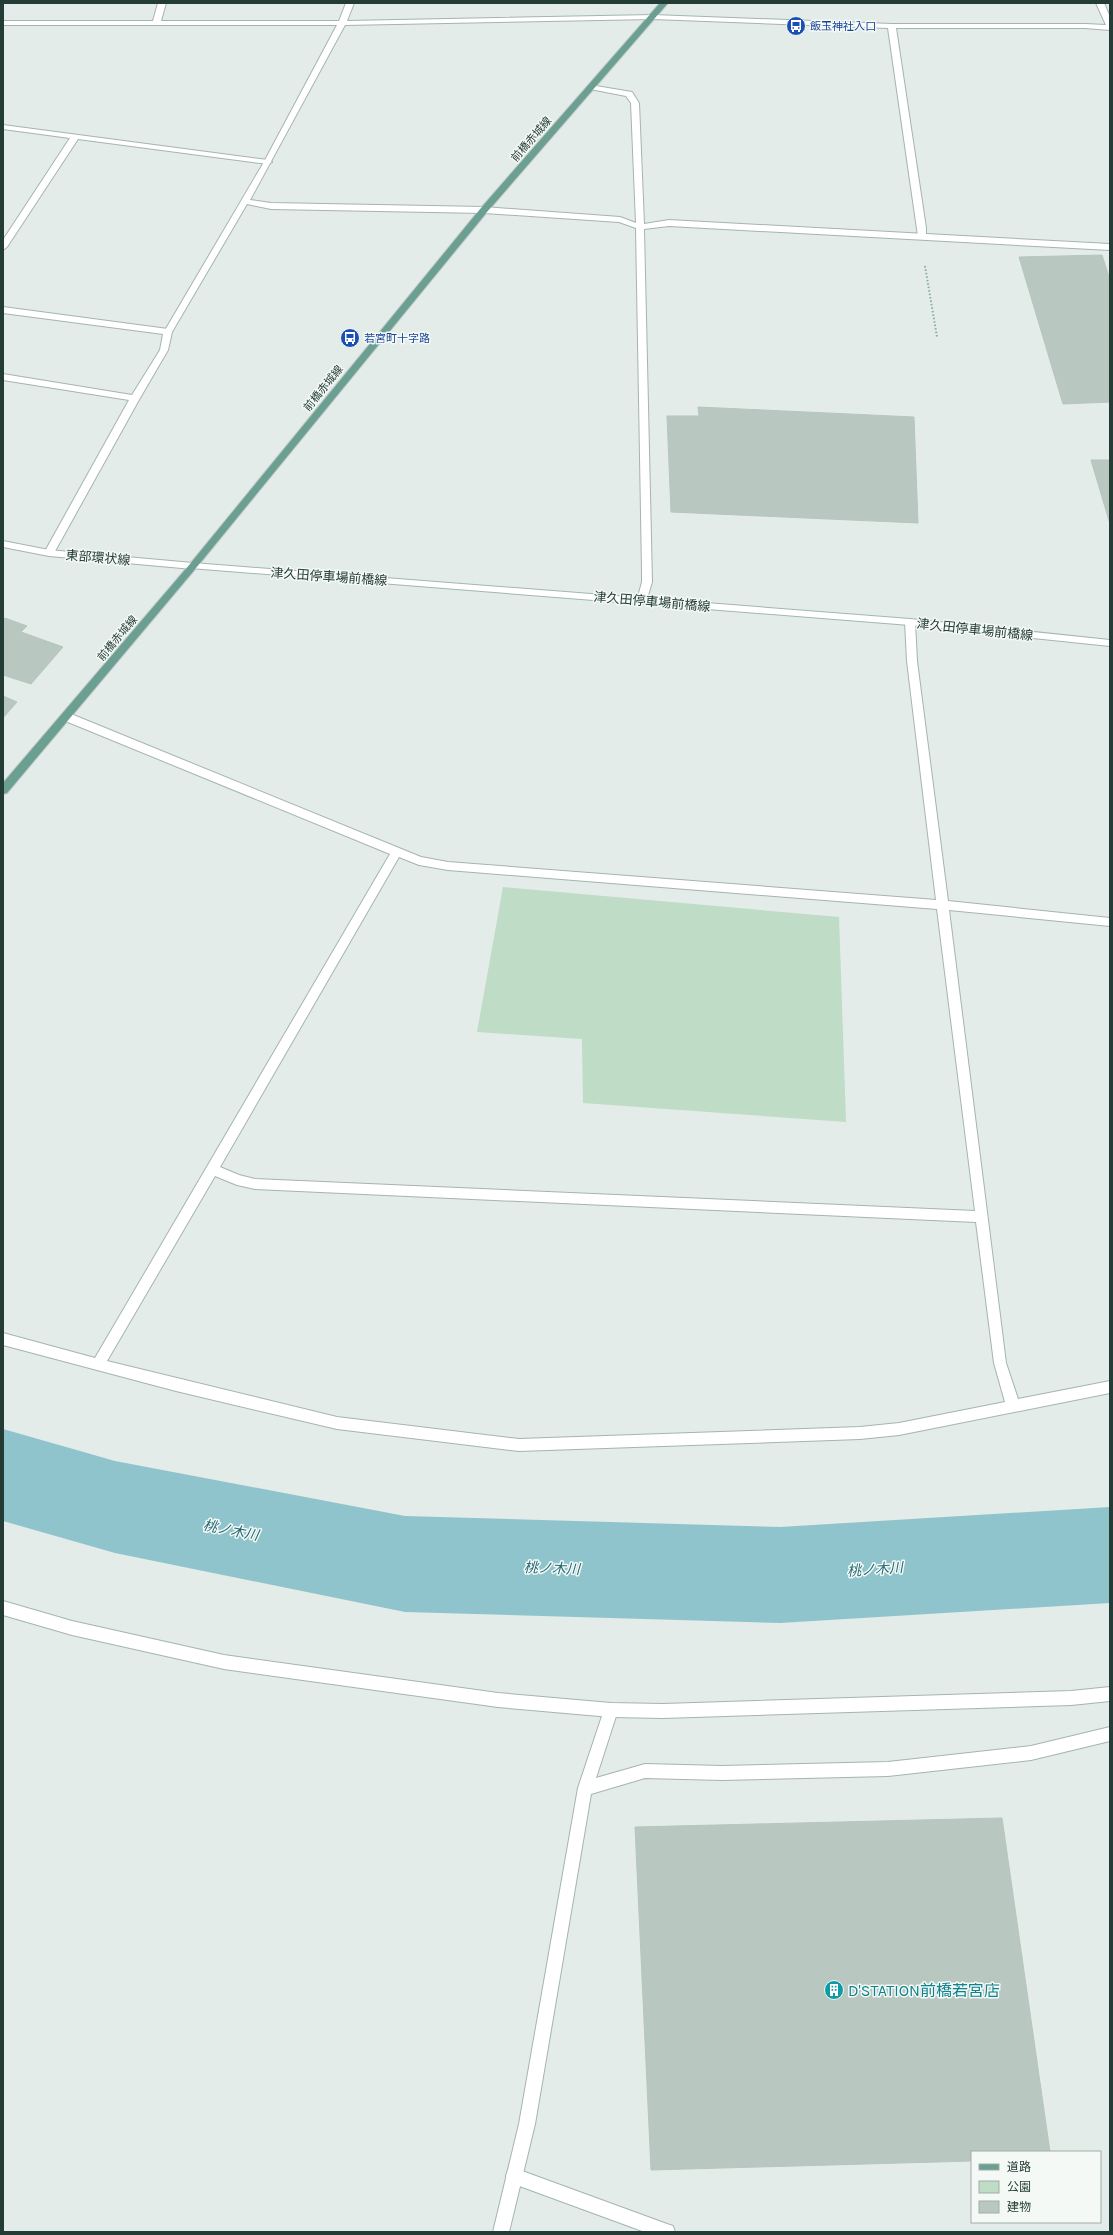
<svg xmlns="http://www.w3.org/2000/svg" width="1113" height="2235" font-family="Karla,'Noto Sans JP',sans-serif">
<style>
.green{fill:#bedcc6}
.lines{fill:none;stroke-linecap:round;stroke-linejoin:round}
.river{fill:#8fc4cd;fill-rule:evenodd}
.building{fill:#b9c7c1;stroke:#b6c5bf}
.service-casing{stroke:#a6b4af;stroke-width:2}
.minor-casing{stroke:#a6b4af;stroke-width:2}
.tertiary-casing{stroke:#a6b4af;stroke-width:2}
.secondary-casing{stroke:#a2b7b0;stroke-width:2}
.primary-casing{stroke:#c2c8c7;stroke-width:2}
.path{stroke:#86aea1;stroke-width:2;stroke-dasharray:1.5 2;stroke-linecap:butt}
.service{fill:#fff;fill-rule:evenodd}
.minor{fill:#fff;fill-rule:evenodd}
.tertiary{fill:#fff;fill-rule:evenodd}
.secondary{fill:#fff;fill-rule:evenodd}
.primary{fill:#6b9f91;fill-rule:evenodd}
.labels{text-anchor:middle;stroke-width:3;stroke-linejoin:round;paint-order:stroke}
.far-transit-label{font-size:11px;fill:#164399;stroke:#f4f9f6;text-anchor:start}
.far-street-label{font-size:11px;fill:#243c36;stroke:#f4f9f6}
.street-label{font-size:13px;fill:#243c36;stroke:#f4f9f6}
.water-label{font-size:14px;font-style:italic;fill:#226875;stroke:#f4f9f6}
.near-culture-label{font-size:16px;fill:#0d838f;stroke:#f4f9f6;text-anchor:start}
</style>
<rect width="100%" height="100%" fill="#e3ece8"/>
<!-- green -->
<path class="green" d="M503,887L839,917L846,1122L583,1103L582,1039L477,1032Z"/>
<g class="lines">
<!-- river -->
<path class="river" d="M3,1429L115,1461L405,1516L780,1527L1110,1507V1603L780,1623L405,1612L115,1553L3,1521Z"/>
</g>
<!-- building -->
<g class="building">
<path d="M1102,255L1110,280V402L1063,404L1019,257Z"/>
<path d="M698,407L914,417L918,523L671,512L667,416H699Z"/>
<path d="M1091,460H1110V524Z"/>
<path d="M5,618L27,626L21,632L63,647L31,684L3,675V620Z"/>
<path d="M3,696L17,702L3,718Z"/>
<path d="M1002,1818L1050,2152H972V2161L651,2170L635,1827Z"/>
</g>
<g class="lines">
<!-- service casing -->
<g class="service-casing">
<g id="service">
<path d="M590,85L632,92L639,103L644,224L669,220L1110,244V250L669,226L644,229L652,582L646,602H638L637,600L642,582V571L636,228L619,222L484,213L480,210L484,207L620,217L636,223L631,103L626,96L590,89Z"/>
<path d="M3,125L268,160L272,162L268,164L78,139L7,247L3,250V240L70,138L3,129Z"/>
<path d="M3,307L168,329L172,332L168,350L140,398L54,553L49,556L44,553L129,400L3,380V374L132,395L160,350L163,334L3,313Z"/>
<path d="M3,1601L72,1621L224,1655L498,1693L611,1703L663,1704L1071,1691L1110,1687V1701L1071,1705L663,1718L611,1717L498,1707L224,1669L72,1635L3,1615Z"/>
<path d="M514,2168L667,2224L673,2226L675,2232H645L514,2184L508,2182L506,2176L508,2170Z"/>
</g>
</g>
<!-- minor casing -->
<g class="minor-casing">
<g id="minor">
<path d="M158,3H166L161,21H339L346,3H354L347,21L653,15L892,24H1085L1106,25L1096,3H1104L1110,17V30L1085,28H896L926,228V236L922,239L918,236L888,28L653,19L345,25L250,200L271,203L484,207L488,210L484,213L271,209L247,204L172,332L168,335L164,332L264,162L337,25H3V21H153Z"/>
<path d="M910,619L915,622L917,661L948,901L1110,918V926L949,910L1006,1363L1018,1399L1110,1381V1393L899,1435L860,1439L519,1451L337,1429L176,1391L3,1345V1333L95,1358L390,854L63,720L62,717L63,714H71L421,857L448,862L936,900L907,661L905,622ZM399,857L419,865L448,870L937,909L975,1211L255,1179L239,1175L220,1167ZM215,1176L237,1185L255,1189L976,1222L994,1363L1005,1402L899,1423L860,1427L519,1439L337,1417L107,1361Z"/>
<path d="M611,1703L616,1705L618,1710L596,1778L645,1764L722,1766L888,1762L1031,1746L1110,1727V1741L1031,1760L888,1776L722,1780L645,1778L591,1794L535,2124L509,2232H493L519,2124L578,1788L604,1710L606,1705Z"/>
</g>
</g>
<!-- tertiary casing -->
<g class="tertiary-casing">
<path id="tertiary" d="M3,541L49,550L193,563L198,566L193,569L49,556L3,547Z"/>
</g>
<!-- secondary casing -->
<g class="secondary-casing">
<path id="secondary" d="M193,563L910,619L1110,640V646L910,625L190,568L188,566Z"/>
</g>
<!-- primary casing -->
<g class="primary-casing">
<path id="primary" d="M660,3H668L487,212L196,568L7,793L3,794V783L190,564L481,208Z"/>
</g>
<!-- path -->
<path class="path" d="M925,266L937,337"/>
<!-- service -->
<use href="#service" class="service"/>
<!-- minor -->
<use href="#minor" class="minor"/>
<!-- tertiary -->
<use href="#tertiary" class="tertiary"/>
<!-- secondary -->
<use href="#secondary" class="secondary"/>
<!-- primary -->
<use href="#primary" class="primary"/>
</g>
<!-- icons -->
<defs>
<g id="bus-disc" transform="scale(1)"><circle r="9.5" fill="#1a4fb4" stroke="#f4f9f6"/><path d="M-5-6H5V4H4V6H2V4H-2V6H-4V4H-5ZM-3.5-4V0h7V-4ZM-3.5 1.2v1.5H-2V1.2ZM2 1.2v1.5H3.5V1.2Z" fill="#fff"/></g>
<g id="building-disc" transform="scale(1)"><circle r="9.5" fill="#0f9aa8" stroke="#f4f9f6"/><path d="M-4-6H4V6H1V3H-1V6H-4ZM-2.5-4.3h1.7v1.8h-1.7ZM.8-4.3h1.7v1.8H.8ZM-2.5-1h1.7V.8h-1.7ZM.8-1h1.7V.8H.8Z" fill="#fff"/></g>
</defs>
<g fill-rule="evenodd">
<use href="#bus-disc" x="796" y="26"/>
<use href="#bus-disc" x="350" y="338"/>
<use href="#building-disc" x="834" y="1990"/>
</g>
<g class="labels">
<!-- far-transit labels -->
<g class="far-transit-label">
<text x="810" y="30">飯玉神社入口</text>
<text x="364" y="342">若宮町十字路</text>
</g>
<!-- far-street labels -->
<g class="far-street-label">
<text transform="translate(531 139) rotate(-49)" y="4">前橋赤城線</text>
<text transform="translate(323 388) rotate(-51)" y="4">前橋赤城線</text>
<text transform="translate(117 638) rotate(-50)" y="4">前橋赤城線</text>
</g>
<!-- street labels -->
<g class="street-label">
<text transform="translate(98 557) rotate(5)" y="5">東部環状線</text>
<text transform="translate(329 576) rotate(4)" y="5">津久田停車場前橋線</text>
<text transform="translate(652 601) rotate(5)" y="5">津久田停車場前橋線</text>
<text transform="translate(975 629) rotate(6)" y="5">津久田停車場前橋線</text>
</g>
<!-- water labels -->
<g class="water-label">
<text transform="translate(231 1530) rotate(11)" y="5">桃ノ木川</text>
<text transform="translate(552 1568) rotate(2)" y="5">桃ノ木川</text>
<text transform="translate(875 1569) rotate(-4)" y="5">桃ノ木川</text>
</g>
<!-- near-culture labels -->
<g class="near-culture-label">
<text x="848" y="1996">D'STATION前橋若宮店</text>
</g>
</g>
<!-- border -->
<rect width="1113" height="2235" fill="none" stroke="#243c36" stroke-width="8"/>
<!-- legend -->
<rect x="971" y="2151" width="130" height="72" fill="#f4f9f6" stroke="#a1ada9"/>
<rect x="979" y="2164" width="20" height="6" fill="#6b9f91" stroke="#a1ada9"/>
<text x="1007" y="2171" font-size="12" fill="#243c36">道路</text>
<rect x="979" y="2181" width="20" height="12" fill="#bedcc6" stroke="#a1ada9"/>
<text x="1007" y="2191" font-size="12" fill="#243c36">公園</text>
<rect x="979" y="2201" width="20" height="12" fill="#b9c7c1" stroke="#a1ada9"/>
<text x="1007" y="2211" font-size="12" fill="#243c36">建物</text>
</svg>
